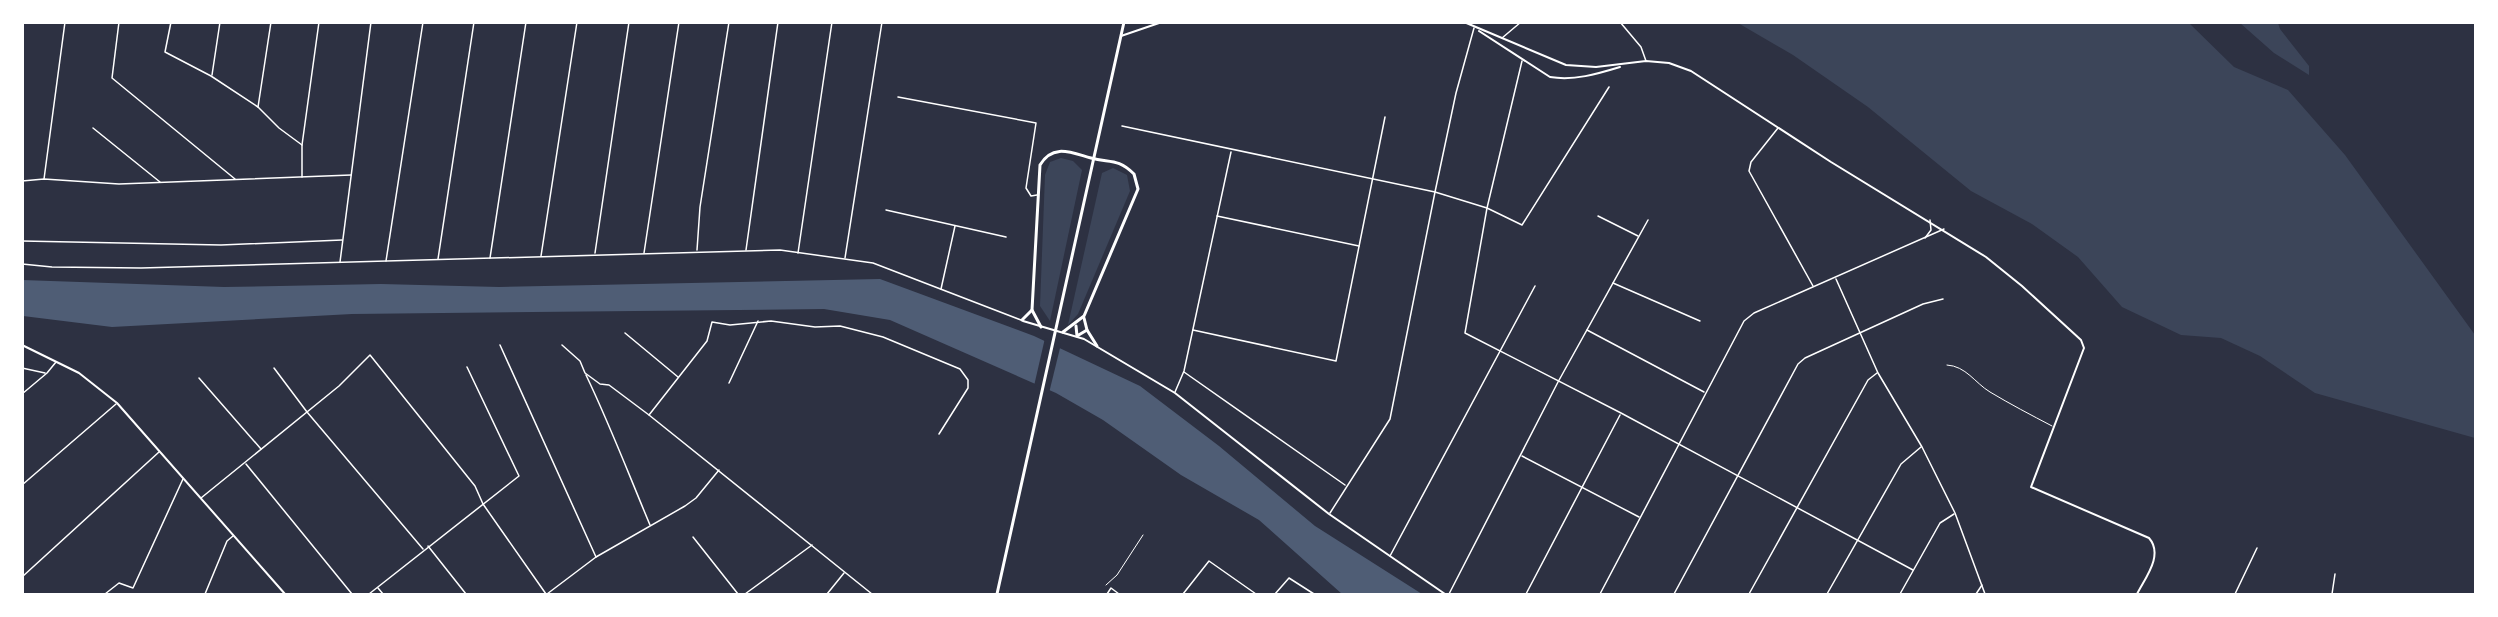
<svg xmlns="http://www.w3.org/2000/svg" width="2498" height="617" font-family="Lato,sans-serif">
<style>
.green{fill:#3c4559}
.water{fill:#4f5d75}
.pier{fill:#2d3142}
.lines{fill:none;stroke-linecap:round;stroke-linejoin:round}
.service{stroke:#fff;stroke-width:1}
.minor{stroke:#fff;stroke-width:1.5}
.tertiary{stroke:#fff;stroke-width:2}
.secondary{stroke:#fff;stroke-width:2}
.primary{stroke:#fff;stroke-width:3}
</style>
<rect width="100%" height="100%" fill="#2d3142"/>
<!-- green -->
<g class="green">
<path d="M1738,23H2189L2234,67L2288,90L2345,155L2475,335V438L2315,393L2260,356L2221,338L2181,335L2122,307L2078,257L2032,224L1971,191L1868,107L1793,55Z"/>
<path d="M2240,23H2278L2280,29L2309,66V75L2274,53Z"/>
<path d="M1061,158L1073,161L1082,170L1050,321L1040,306L1045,175L1050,162Z"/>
<path d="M1113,168L1127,175L1130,191L1078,314L1068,325L1102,173Z"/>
</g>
<!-- water -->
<path class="water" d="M880,279L1034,336L1140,386L1219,446L1315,526L1422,594H1342L1259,520L1181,475L1103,420L1056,393L890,320L824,309L352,314L112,327L23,316L22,280L224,287L381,284L499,287Z"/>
<!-- pier -->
<path class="pier" d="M1045,338L1061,344L1049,393L1034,386Z"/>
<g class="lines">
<!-- service -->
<g class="service">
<path d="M1947,365C1966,366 1975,383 1990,392C2010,404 2031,415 2052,426"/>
<path d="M1106,585L1117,575L1143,535"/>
</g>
<!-- minor -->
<g class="minor">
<path d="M119,22L112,78L235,179"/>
<path d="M171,22L165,52L211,76L258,107L279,128L302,145"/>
<path d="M1620,22L1641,47L1646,61"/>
<path d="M1502,38L1521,22"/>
<path d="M1522,61L1487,208L1465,333L1621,413L1913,570"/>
<path d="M212,75L220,22"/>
<path d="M898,97L1036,123L1026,188L1031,196L1037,195"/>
<path d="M258,107L271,22"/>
<path d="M1122,126L1435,192L1487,208L1522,225L1609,87"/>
<path d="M93,128L160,182"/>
<path d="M1778,128L1751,162L1749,171L1813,286"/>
<path d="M302,177V145L319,22"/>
<path d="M44,179L65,22"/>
<path d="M22,181L44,179L119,184L351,175"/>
<path d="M886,210L1006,237"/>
<path d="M1217,216L1359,246"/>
<path d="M1598,216L1638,236"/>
<path d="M1925,238L1931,230L1930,220"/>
<path d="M22,241L221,245L342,240"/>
<path d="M697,250L700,207L729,22"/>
<path d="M746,250L778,22"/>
<path d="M595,253L629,22"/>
<path d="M644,253L679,22"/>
<path d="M798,253L832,22"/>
<path d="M541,256L577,22"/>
<path d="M490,258L526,22"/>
<path d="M845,258L882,22"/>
<path d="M438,259L474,22"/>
<path d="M386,261L423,22"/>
<path d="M340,262L371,22"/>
<path d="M22,264L52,267L141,268L780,250L873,263L1021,320"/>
<path d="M1836,279L1878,373L1922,447L1955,513L1985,594"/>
<path d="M1613,283L1700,321"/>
<path d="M941,289L955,226"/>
<path d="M1193,330L1336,361L1385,117"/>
<path d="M1587,330L1704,392"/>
<path d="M625,333L678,377"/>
<path d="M500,345L596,557"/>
<path d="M562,345L580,361L585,373L600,384L609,385L649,415L872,594"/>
<path d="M22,368L45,373"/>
<path d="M274,368L307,412L423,549"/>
<path d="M1184,372L1345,485"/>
<path d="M586,375C610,425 629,475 650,525"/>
<path d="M199,378L261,449"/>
<path d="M729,383L758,321"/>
<path d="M1175,392L1184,371L1231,152"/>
<path d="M22,394L47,373L56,362"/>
<path d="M649,415L707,341L712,322L730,325L771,321L815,327L840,326L883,337L960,369L968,380V388L939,434"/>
<path d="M1522,456L1639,517"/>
<path d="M246,464L352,594"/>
<path d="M22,485L116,404"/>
<path d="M201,498L339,386L370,355L475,486L483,504L546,594"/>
<path d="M1330,513L1390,419L1435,192L1456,93L1474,28"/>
<path d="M693,537L738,594"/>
<path d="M428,546L466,594"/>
<path d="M1390,556L1535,286"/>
<path d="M22,577L159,452"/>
<path d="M378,588L383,594"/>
<path d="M105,594L119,583L133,588L183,479"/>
<path d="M205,594L227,541L233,536"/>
<path d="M369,594L519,476L467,367"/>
<path d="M547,594L596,557L685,506L696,498L719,470"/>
<path d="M745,594L812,545"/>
<path d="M827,594L844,573"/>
<path d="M1107,594L1111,588L1119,594"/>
<path d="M1183,594L1209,561L1256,594"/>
<path d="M1275,594L1289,578L1314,594"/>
<path d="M1449,594L1558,382L1648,220"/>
<path d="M1526,594L1620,415"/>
<path d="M1600,594L1744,321L1754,313L1944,229"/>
<path d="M1674,594L1798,364L1805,358L1923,304L1943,299"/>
<path d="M1749,594L1868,380L1877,373"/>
<path d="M1827,594L1901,464L1921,447"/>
<path d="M1900,594L1940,523L1954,514"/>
<path d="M1976,594L1982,585"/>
<path d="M2235,594L2257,548"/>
<path d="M2332,594L2335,574"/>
</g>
<!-- tertiary -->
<g class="tertiary">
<path d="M1464,22L1566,65L1596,67L1646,61L1669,63L1691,71L1831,162L1986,257L2022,286L2081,340L2084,348L2031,487L2149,538C2164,555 2145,578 2137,594"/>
<path d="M1479,31L1550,77C1574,81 1597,74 1620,67"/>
<path d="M1121,36L1162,22"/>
<path d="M1023,321L1084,339L1175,393L1329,514L1445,594"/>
</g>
<!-- secondary -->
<path class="secondary" d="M22,345L79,373L117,403L285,594"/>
<!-- primary -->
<g class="primary">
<path d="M1084,318L1087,330L1097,346"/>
<path d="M1022,320L1032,310"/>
<path d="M1076,326L1077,336L1087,330"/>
<path d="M1041,327L1032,310L1040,165C1053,143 1072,153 1091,158C1110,163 1118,158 1134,174L1138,189L1084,316L1063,332"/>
<path d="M997,594L1124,22"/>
</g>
</g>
<!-- border -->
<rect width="2498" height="617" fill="none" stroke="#ffffff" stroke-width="48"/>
</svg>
